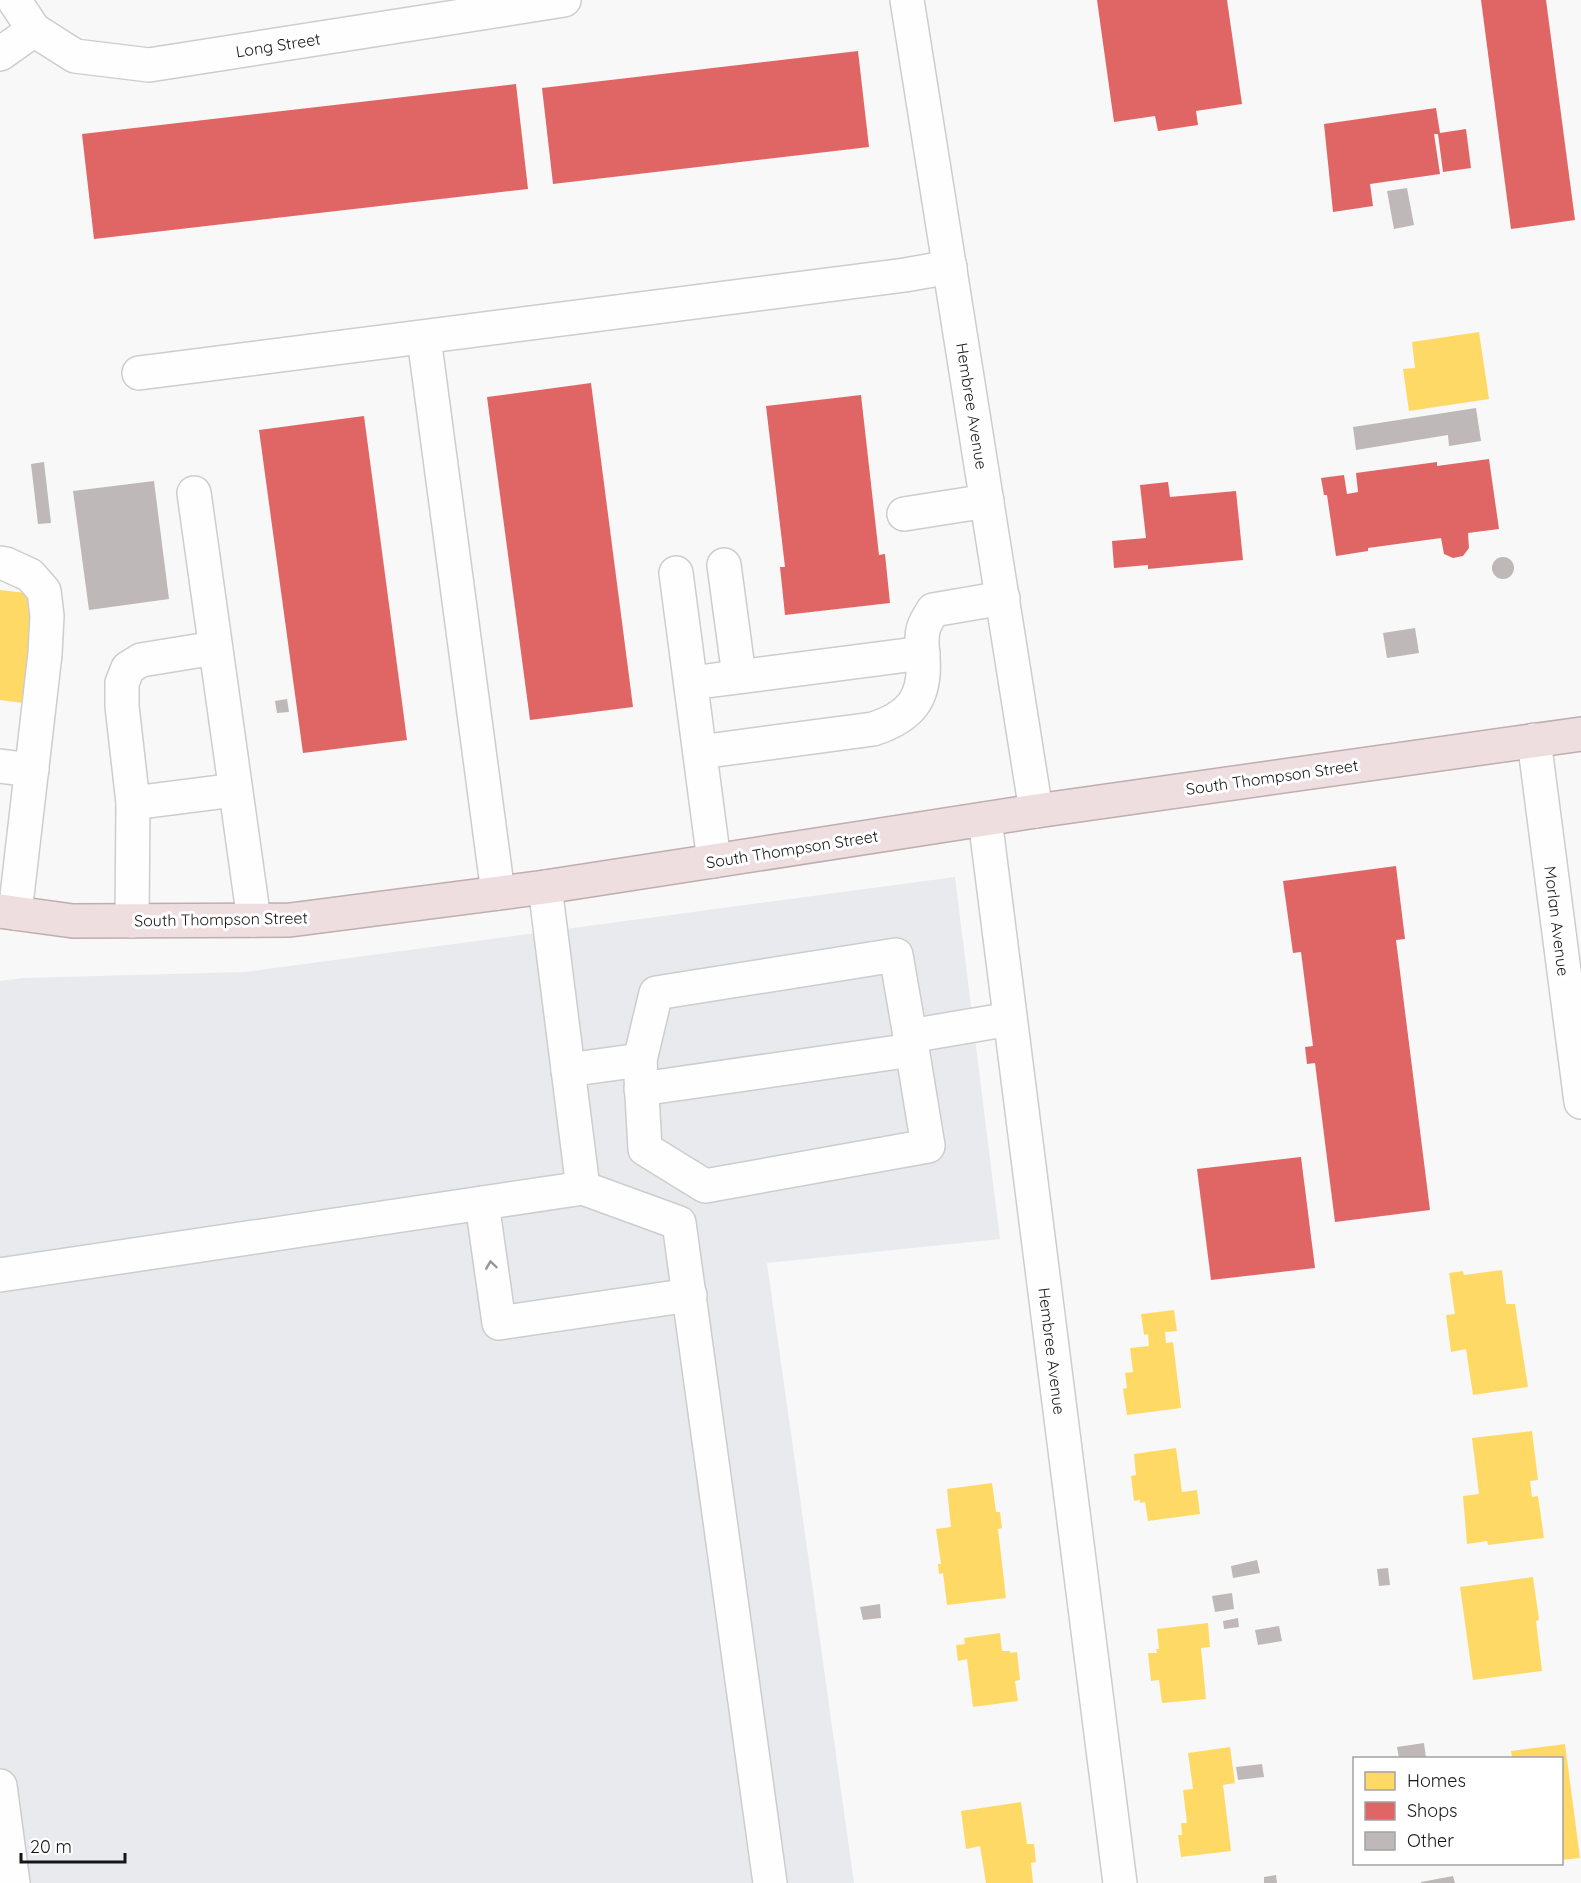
<svg xmlns="http://www.w3.org/2000/svg" width="1581" height="1883" font-family="Quicksand,sans-serif">
<style>
.built{fill:#e8eaee}
.homes{fill:#ffd966}
.shops{fill:#e06666}
.building{fill:#bfb8b8}
.lines{fill:none;stroke-linecap:round;stroke-linejoin:round}
.minor-casing{stroke:#cdcdcd;stroke-width:36}
.highway-casing{stroke:#beaeb0;stroke-width:36}
.minor{stroke:#fefefe;stroke-width:33}
.highway{stroke:#eedee0;stroke-width:33}
.oneway{stroke:#969696}
.labels{text-anchor:middle;stroke-width:6;stroke-linejoin:round;paint-order:stroke}
.street-label{font-size:16px;fill:#161616;stroke:#fff}
</style>
<rect width="100%" height="100%" fill="#f8f8f8"/>
<!-- built -->
<path class="built" d="M955,877L1000,1239L767,1263L854,1883H0V981L23,978L245,972Z"/>
<!-- homes -->
<g class="homes">
<path d="M1479,332L1489,399L1409,411L1403,369L1415,368L1412,342Z"/>
<path d="M0,590L36,594L23,703L0,700Z"/>
<path d="M1502,1270L1506,1304H1515L1528,1387L1473,1395L1466,1349L1451,1352L1446,1315L1455,1314L1449,1273L1463,1271L1464,1275Z"/>
<path d="M1174,1310L1177,1331L1165,1332L1166,1343L1173,1342L1181,1408L1127,1415L1123,1389L1127,1388L1125,1373L1133,1372L1130,1348L1149,1346L1148,1334L1144,1335L1141,1314Z"/>
<path d="M1532,1431L1538,1480L1530,1481L1532,1497L1538,1496L1544,1538L1488,1545L1487,1541L1467,1544L1463,1496L1479,1494L1472,1438Z"/>
<path d="M1176,1448L1182,1492L1197,1490L1200,1514L1148,1521L1145,1502L1140,1503V1500L1134,1501L1131,1476L1136,1475L1134,1454Z"/>
<path d="M992,1483L996,1512H1000L1002,1528L998,1529L1006,1598L947,1605L943,1573L939,1574L938,1564H941L936,1529L951,1527L947,1489Z"/>
<path d="M1533,1577L1539,1620L1536,1621L1542,1671L1473,1680L1460,1587Z"/>
<path d="M1208,1623L1210,1647L1201,1648L1206,1699L1162,1703L1159,1680L1151,1681L1148,1653H1157L1156,1649H1159L1157,1629Z"/>
<path d="M1000,1633L1002,1651H1010V1653L1017,1652L1020,1680L1015,1681L1018,1701L973,1707L967,1659L958,1661L956,1645L965,1644L964,1638Z"/>
<path d="M1565,1744L1580,1858L1562,1860V1758H1512L1511,1751Z"/>
<path d="M1230,1747L1235,1783L1223,1785L1231,1851L1181,1857L1178,1835H1182L1181,1823H1187L1183,1790L1193,1789L1188,1753Z"/>
<path d="M1021,1802L1027,1844H1034L1036,1862L1031,1863L1033,1883H986L980,1846L966,1849L961,1811Z"/>
</g>
<!-- shops -->
<g class="shops">
<path d="M1097,0H1227L1242,104L1196,111L1198,125L1158,131L1155,116L1114,122Z"/>
<path d="M1481,0H1546L1575,220L1511,229Z"/>
<path d="M858,51L869,147L553,184L542,88Z"/>
<path d="M516,84L528,189L94,239L82,134Z"/>
<path d="M1436,108L1440,133L1466,129L1471,168L1443,172L1438,134H1434L1440,174L1370,184L1373,206L1333,212L1324,124Z"/>
<path d="M591,383L633,707L530,720L487,397Z"/>
<path d="M861,395L879,555L885,554L890,603L785,615L780,567H785L766,406Z"/>
<path d="M364,416L407,740L303,753L259,430Z"/>
<path d="M1489,459L1499,529L1468,533L1469,548L1463,556L1453,558L1444,554L1441,538L1368,548V551L1336,556L1327,495H1324L1321,478L1344,475L1347,494L1358,492L1356,473L1437,462V466Z"/>
<path d="M1168,482L1170,497L1236,491L1243,560L1148,569V565L1114,568L1112,541L1146,538L1140,485Z"/>
<path d="M1396,866L1405,939L1396,940L1430,1210L1335,1222L1315,1063L1307,1064L1305,1047L1313,1046L1301,952L1293,953L1283,881Z"/>
<path d="M1301,1157L1315,1268L1211,1280L1197,1169Z"/>
</g>
<!-- building -->
<g class="building">
<path d="M1407,188L1414,225L1394,229L1387,191Z"/>
<path d="M1476,408L1481,441L1449,446L1448,435L1356,450L1353,427Z"/>
<path d="M44,462L51,523L38,524L31,464Z"/>
<path d="M154,481L169,599L89,610L73,491Z"/>
<circle cx="1503" cy="568" r="11"/>
<path d="M1415,628L1419,653L1387,658L1383,633Z"/>
<path d="M287,699L289,712L277,713L275,701Z"/>
<path d="M1257,1560L1260,1573L1233,1578L1231,1566Z"/>
<path d="M1388,1568L1390,1585L1379,1586L1377,1569Z"/>
<path d="M1232,1593L1234,1609L1215,1612L1212,1596Z"/>
<path d="M880,1604L881,1618L863,1620L860,1607Z"/>
<path d="M1238,1618L1239,1627L1224,1629L1223,1621Z"/>
<path d="M1279,1626L1282,1641L1258,1645L1255,1630Z"/>
<path d="M1424,1743L1426,1758H1399L1397,1747Z"/>
<path d="M1262,1764L1264,1777L1238,1780L1236,1767Z"/>
<path d="M1276,1875L1277,1883H1264V1877Z"/>
<path d="M1453,1876L1455,1883H1421V1882Z"/>
</g>
<g class="lines">
<!-- minor casing -->
<g class="minor-casing">
<g id="minor">
<path d="M14,0L34,30L75,56L149,65L564,0"/>
<path d="M907,0L1036,811"/>
<path d="M0,54L34,30"/>
<path d="M424,338L498,893"/>
<path d="M139,373L905,275L950,267"/>
<path d="M194,493L254,920"/>
<path d="M904,514L987,501"/>
<path d="M0,563L6,564L30,575L44,591L47,616L45,654L15,913"/>
<path d="M724,565L739,676"/>
<path d="M676,573L714,861"/>
<path d="M691,683L923,653"/>
<path d="M1534,740L1581,1102"/>
<path d="M700,752L873,729C910,717 926,699 923,658C922,646 920,633 926,622C928,618 931,614 933,610L1003,598"/>
<path d="M0,766L32,770"/>
<path d="M133,803L235,790"/>
<path d="M985,819L1120,1883"/>
<path d="M545,887L583,1188"/>
<path d="M132,921L133,803L122,706V683L128,668L141,660L215,648"/>
<path d="M640,1060L656,993L896,955L910,1036"/>
<path d="M568,1070L640,1060L645,1149L705,1186L928,1146L910,1036L1010,1019"/>
<path d="M641,1089L912,1050"/>
<path d="M482,1203L499,1323L690,1295"/>
<path d="M0,1275L583,1188L679,1223L770,1883"/>
<path d="M0,1786L13,1883"/>
</g>
</g>
<!-- highway casing -->
<g class="highway-casing">
<path id="highway" d="M0,911L73,921L290,920L545,887L1036,811L1581,734"/>
</g>
<!-- minor -->
<use href="#minor" class="minor"/>
<!-- highway -->
<use href="#highway" class="highway"/>
</g>
<!-- one-way arrows -->
<defs><path id="oneway-chevron" d="M-2-3.5L2.5 0L-2 3.5" fill="none" stroke-width="1.6" stroke-linecap="round" stroke-linejoin="round" transform="scale(1.5)"/></defs>
<use class="oneway" href="#oneway-chevron" transform="translate(491 1265) rotate(-98)"/>
<g class="labels">
<!-- street labels -->
<g class="street-label">
<text transform="translate(278 45) rotate(-9)" y="6">Long Street</text>
<text transform="translate(972 406) rotate(81)" y="6">Hembree Avenue</text>
<text transform="translate(1272 777) rotate(-8)" y="6">South Thompson Street</text>
<text transform="translate(792 849) rotate(-9)" y="6">South Thompson Street</text>
<text transform="translate(221 919) rotate(-1)" y="6">South Thompson Street</text>
<text transform="translate(1557 921) rotate(83)" y="6">Morlan Avenue</text>
<text transform="translate(1052 1351) rotate(83)" y="6">Hembree Avenue</text>
</g>
</g>
<!-- legend -->
<rect x="1353" y="1757" width="210" height="108" fill="#ffffff" stroke="#a2a2a2" stroke-width="1.5"/>
<rect x="1365" y="1772" width="30" height="18" fill="#ffd966" stroke="#a2a2a2" stroke-width="1.5"/>
<text x="1407" y="1787" font-size="18" fill="#161616">Homes</text>
<rect x="1365" y="1802" width="30" height="18" fill="#e06666" stroke="#a2a2a2" stroke-width="1.5"/>
<text x="1407" y="1817" font-size="18" fill="#161616">Shops</text>
<rect x="1365" y="1832" width="30" height="18" fill="#bfb8b8" stroke="#a2a2a2" stroke-width="1.5"/>
<text x="1407" y="1847" font-size="18" fill="#161616">Other</text>
<!-- scale -->
<path d="M21 1853v9h104v-9" fill="none" stroke="#161616" stroke-width="3"/>
<text x="30" y="1853" font-size="18" fill="#161616" stroke="#ffffff" stroke-width="4.5" paint-order="stroke">20 m</text>
</svg>
